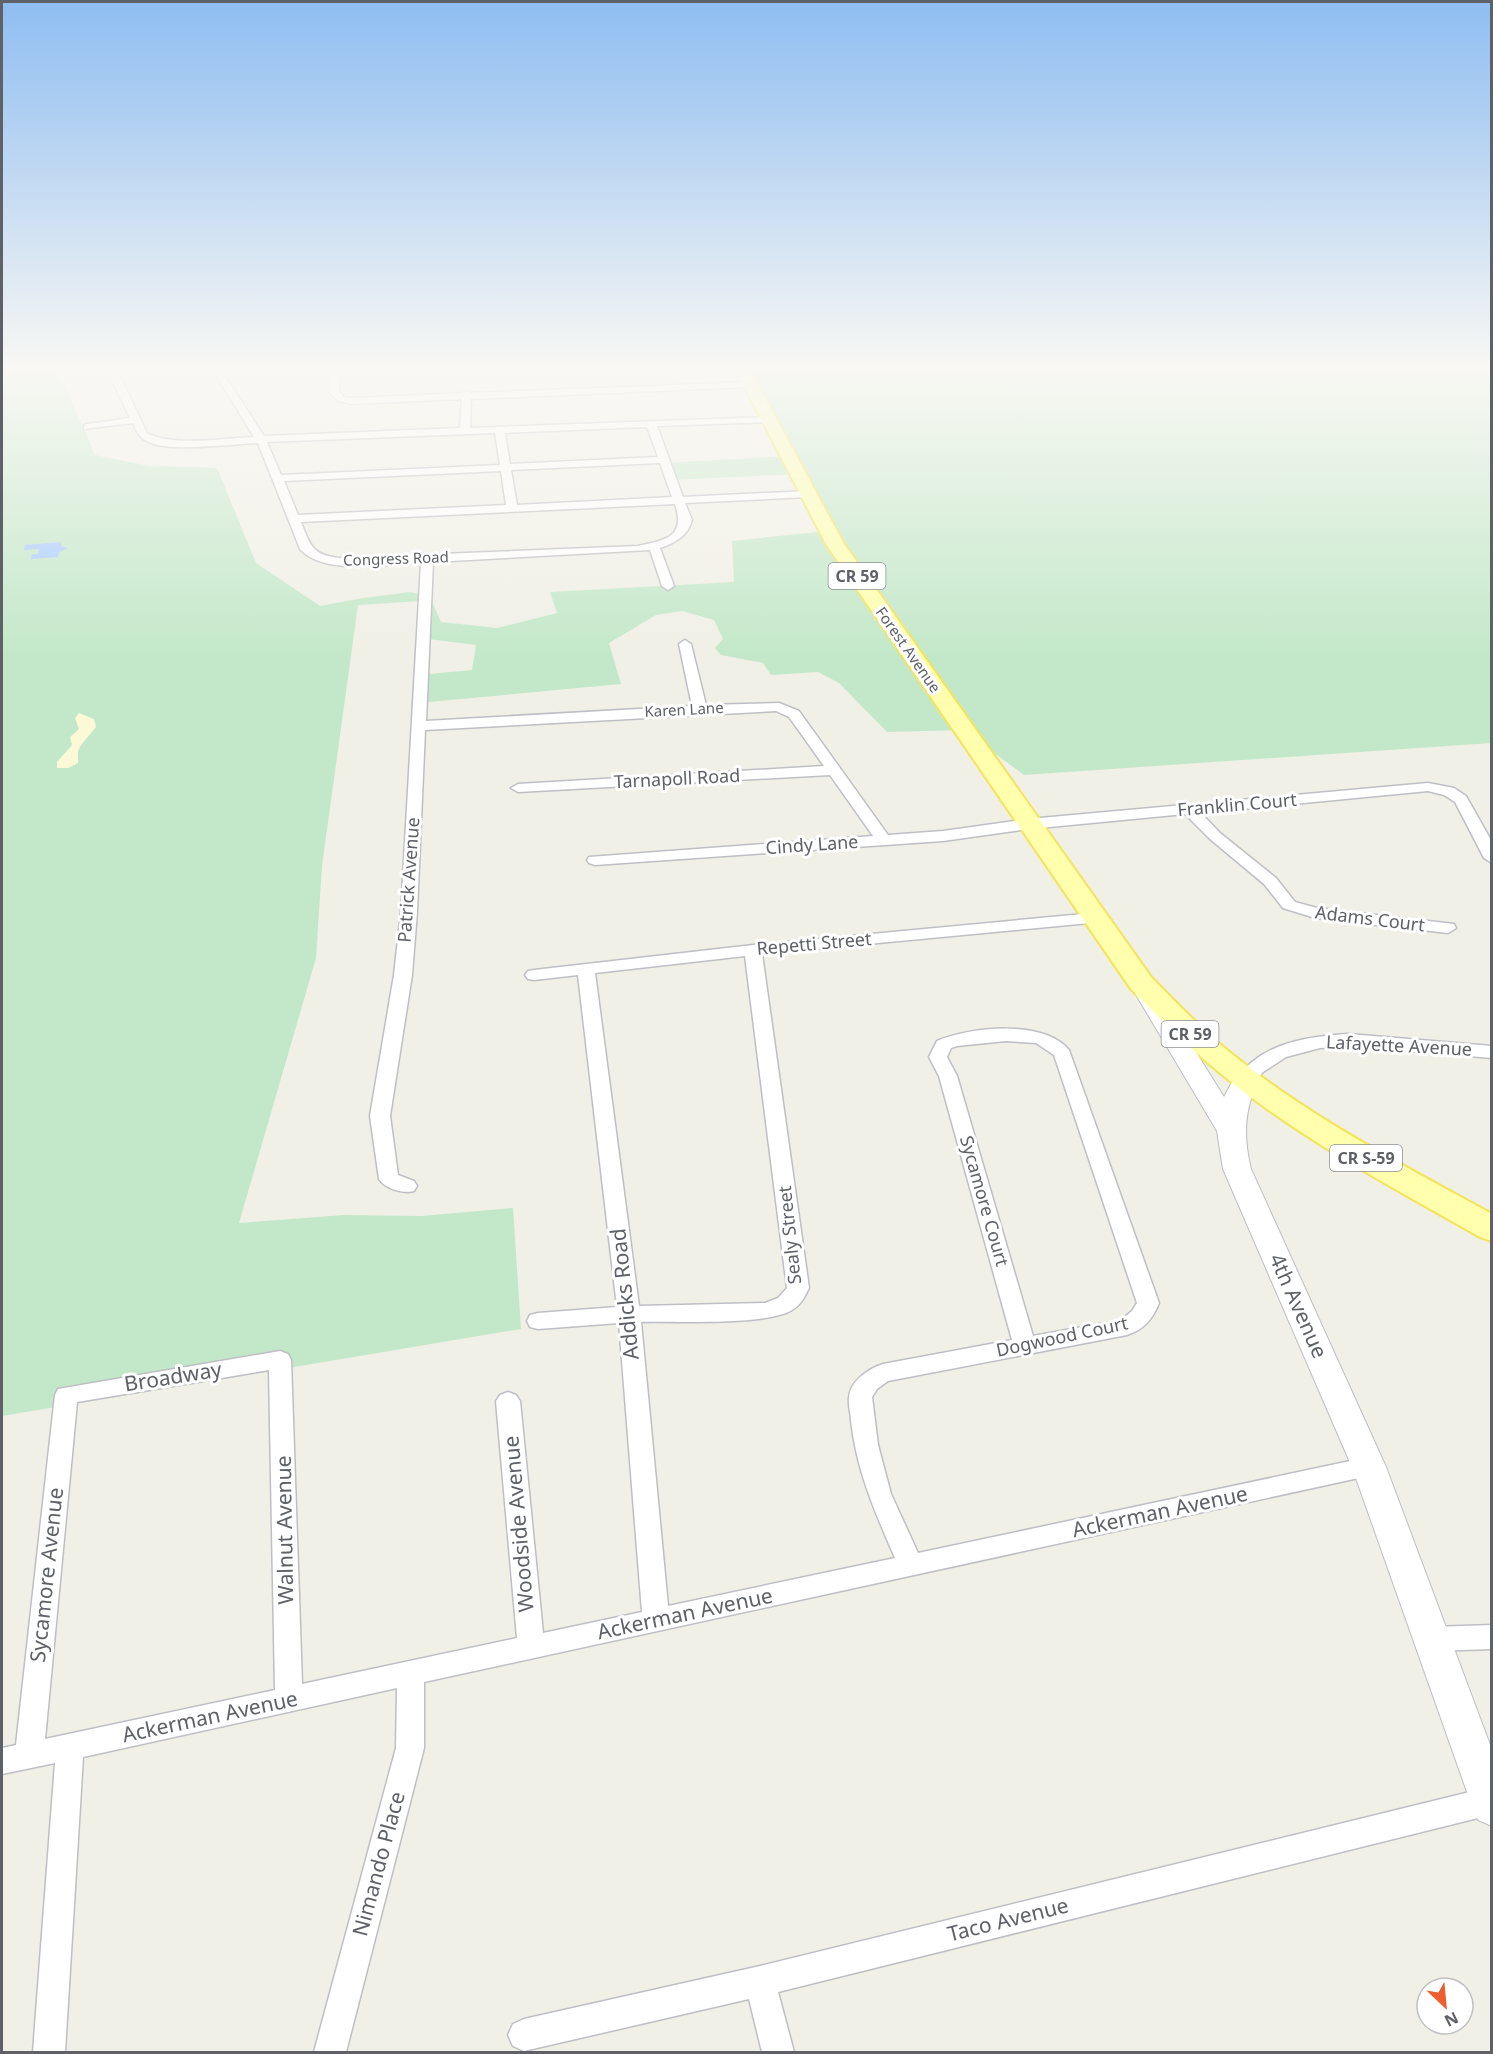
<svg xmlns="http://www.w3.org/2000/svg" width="1493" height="2054" font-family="'Noto Sans',sans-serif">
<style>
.green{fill:#c3e8c9}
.sand{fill:#fcf9d7}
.water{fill:#a8cbff}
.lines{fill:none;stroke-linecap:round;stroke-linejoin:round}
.minor-casing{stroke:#bebfc5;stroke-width:3}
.secondary-casing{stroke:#bcbec4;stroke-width:2}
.primary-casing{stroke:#f5e35b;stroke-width:4}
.minor{fill:#fff;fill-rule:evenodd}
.secondary{fill:#fff;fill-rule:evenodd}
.primary{fill:#ffffad;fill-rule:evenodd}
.labels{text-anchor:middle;stroke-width:6;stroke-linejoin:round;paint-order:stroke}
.far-street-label{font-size:15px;fill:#5e6167;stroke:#fff}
.shield{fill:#fff;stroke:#8e9095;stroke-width:1.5}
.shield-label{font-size:16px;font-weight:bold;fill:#5e6167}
.street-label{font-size:18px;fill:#5e6167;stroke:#fff}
.near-street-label{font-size:21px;fill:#5e6167;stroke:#fff}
</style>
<rect width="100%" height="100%" fill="#f1f0e7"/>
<!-- green -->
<path class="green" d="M2,370H58L95,455L149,466L217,468L256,563L320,606L363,598L410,592L430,597L441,622L497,628L557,613L550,592L734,582L732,541L827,531L797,474L672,480L666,463L788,456L743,370H1491V743L1024,775L963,730L887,732L839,683L818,672L771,675L763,663L721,655L715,648L723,639L714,620L682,611L656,615L609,643L621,684L418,703L419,675L472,670L476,645L421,638L423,601L358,605L322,866L316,958L239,1223L344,1215L421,1216L513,1208L521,1329L2,1416Z"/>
<!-- sand -->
<path class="sand" d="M79,713L94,719L96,727L81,745L78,751V763L68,768H57V762L72,745L70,737L79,729L75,718Z"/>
<!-- water -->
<path class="water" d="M61,542V546L68,548L59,552L58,557L31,559L32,554H38L39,549L24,550L25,545Z"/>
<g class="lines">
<!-- minor casing -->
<g class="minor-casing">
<g id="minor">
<path d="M107,370H117L147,433C173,447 225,438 254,437L213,370H221L264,436L460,428L462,399L352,404L338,401L329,392L330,377L326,370H334L340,377L339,391L344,397L352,398L463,393L467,391L471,393L753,382L755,384L750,387L471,399L470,428L771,417L773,419L768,422L657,426L683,497L808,491L813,494L808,497L685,503L692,520C688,536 675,543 660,548L674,586L668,590L662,586L650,550L433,562L426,721L692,706L679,644L685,640L691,644L706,705L779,703L799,711L888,835L943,831L1029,819L1428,783L1454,788L1466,796L1492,842V863L1484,858L1455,802L1444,795L1428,791L1201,813L1220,833L1276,878L1295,902L1317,908L1454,924L1456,928L1448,933L1315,918L1283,908L1264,884L1210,839L1185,814L1029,829L943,841L595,865L589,863L587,860L589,857L873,836L830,775L518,792L511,788L518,784L824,766L789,717L776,711L425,730L417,912L412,975L390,1116L398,1175L414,1181L417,1186L414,1191C404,1194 385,1189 379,1179L370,1116L394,975L401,912L421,563C389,564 324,576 300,549L258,443C231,444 173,452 151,443C140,439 137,433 133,423L84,429V425L87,424L130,418ZM647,427L658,457L510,464L505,433ZM495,433L500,465L281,475L267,442ZM660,463L672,497L517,505L511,470ZM501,471L506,505L298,515L284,481ZM675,504C686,537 666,540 638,546L339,558C312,555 310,545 301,522Z"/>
<path d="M1094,913L1100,914L1102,918L1100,922L762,954L809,1288C805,1296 801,1305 792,1310C767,1326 674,1321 641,1322L668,1606L895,1558C875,1512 857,1472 851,1421C851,1414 848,1406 849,1398C850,1381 868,1369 883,1364L1012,1340L939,1076L929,1057L937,1041C970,1027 1043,1019 1069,1050L1159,1303C1153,1319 1143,1330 1127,1335L888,1381L877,1389L872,1397L878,1445L891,1494L918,1553L1369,1457L1377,1460L1381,1467L1377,1474L424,1682V1748L346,2052H314L396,1748L397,1688L83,1757L65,2052H33L55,1763L2,1774V1748L16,1745L55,1395L58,1389L280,1351L288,1354L291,1360L302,1684L517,1638L496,1401L500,1395L508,1392L516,1395L520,1401L543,1633L642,1612L619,1323L538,1329L530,1327L527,1321L530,1315L538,1313L617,1307L578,975L534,980L528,979L525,975L528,971L534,970L753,945ZM745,956L787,1288L778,1298L765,1303L639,1306L595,973ZM1006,1041L1036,1043L1054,1055L1137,1303L1132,1311L1121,1320L1033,1336L957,1076L947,1057L951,1048L957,1046ZM269,1370L275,1690L45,1739L77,1402Z"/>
<path d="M1349,1034L1492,1046V1058L1349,1046L1320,1048L1286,1057L1263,1072L1253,1083H1239L1237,1079C1260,1043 1309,1036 1349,1034Z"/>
<path d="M1492,1625V1649L1432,1651L1423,1647L1419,1639L1423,1631L1432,1627Z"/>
<path d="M1490,1787V1815L778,1992L794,2052H762L749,1999L524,2051L513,2046L508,2035L513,2024L524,2019L760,1966Z"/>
</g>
</g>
<!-- secondary casing -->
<g class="secondary-casing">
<path id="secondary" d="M1147,986L1156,988L1159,993L1224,1097L1237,1073L1246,1071L1255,1073L1259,1079C1244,1109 1243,1136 1251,1169L1386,1467L1492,1750V1826L1478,1820L1472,1806L1352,1467L1223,1169L1217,1131L1135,993L1138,988Z"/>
</g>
<!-- primary casing -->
<g class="primary-casing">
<path id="primary" d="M736,370H750L844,544L1151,977C1175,1002 1200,1027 1227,1050C1307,1116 1401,1164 1492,1214V1241L1480,1237C1387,1184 1289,1133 1207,1062C1180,1039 1156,1014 1131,989L826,544Z"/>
</g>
<!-- minor -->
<use href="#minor" class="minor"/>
<!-- secondary -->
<use href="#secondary" class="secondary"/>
<!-- primary -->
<use href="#primary" class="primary"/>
</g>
<!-- sky -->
<linearGradient id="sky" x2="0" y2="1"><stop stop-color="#8ebdf1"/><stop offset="0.56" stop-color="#f9f8f4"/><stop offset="1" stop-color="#f9f8f4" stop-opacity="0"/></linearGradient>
<rect width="1493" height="657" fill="url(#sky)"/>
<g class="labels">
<!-- far-street labels -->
<g class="far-street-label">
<text transform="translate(396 559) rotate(-2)" y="5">Congress Road</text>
<text transform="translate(908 650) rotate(55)" y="5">Forest Avenue</text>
<text transform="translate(684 710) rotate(-3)" y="5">Karen Lane</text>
</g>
<!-- shield labels -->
<g class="shield">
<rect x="828.5" y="563" width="57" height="26" rx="4.5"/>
<rect x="1161.5" y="1021" width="57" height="26" rx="4.5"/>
<rect x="1330" y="1145" width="72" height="26" rx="4.5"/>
</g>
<g class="shield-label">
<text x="857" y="582">CR 59</text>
<text x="1190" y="1040">CR 59</text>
<text x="1366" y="1164">CR S-59</text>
</g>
<!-- street labels -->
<g class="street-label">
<text transform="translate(677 779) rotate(-3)" y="6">Tarnapoll Road</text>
<text transform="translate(1237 805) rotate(-5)" y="6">Franklin Court</text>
<text transform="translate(812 845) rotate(-4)" y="6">Cindy Lane</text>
<text transform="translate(409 880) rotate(-86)" y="6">Patrick Avenue</text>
<text transform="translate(1370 919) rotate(7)" y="6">Adams Court</text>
<text transform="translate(814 944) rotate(-5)" y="6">Repetti Street</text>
<text transform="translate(1399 1046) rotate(3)" y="6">Lafayette Avenue</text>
<text transform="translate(984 1201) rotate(74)" y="6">Sycamore Court</text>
<text transform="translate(790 1235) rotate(-96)" y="6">Sealy Street</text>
<text transform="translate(1062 1337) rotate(-12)" y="6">Dogwood Court</text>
</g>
<!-- near-street labels -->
<g class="near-street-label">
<text transform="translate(625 1294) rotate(-96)" y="7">Addicks Road</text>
<text transform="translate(1298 1306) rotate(66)" y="7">4th Avenue</text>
<text transform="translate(173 1377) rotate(-9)" y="7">Broadway</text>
<text transform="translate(1160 1512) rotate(-12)" y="7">Ackerman Avenue</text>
<text transform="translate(519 1524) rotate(-95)" y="7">Woodside Avenue</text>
<text transform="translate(285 1530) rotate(-91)" y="7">Walnut Avenue</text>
<text transform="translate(47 1575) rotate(-84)" y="7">Sycamore Avenue</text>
<text transform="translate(685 1614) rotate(-12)" y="7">Ackerman Avenue</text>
<text transform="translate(210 1717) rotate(-12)" y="7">Ackerman Avenue</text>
<text transform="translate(379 1864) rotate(-75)" y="7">Nimando Place</text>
<text transform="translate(1008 1920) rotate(-14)" y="7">Taco Avenue</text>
</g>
</g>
<!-- border -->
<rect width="1493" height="2054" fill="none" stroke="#5e6167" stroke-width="6"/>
<!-- north arrow -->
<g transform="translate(1445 2006) rotate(154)"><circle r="28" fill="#ffffff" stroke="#bfc0c2" stroke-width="1.5"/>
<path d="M0-4.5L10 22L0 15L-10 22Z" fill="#ee5d30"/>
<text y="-9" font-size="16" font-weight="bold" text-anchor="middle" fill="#5e6167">N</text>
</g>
</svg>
